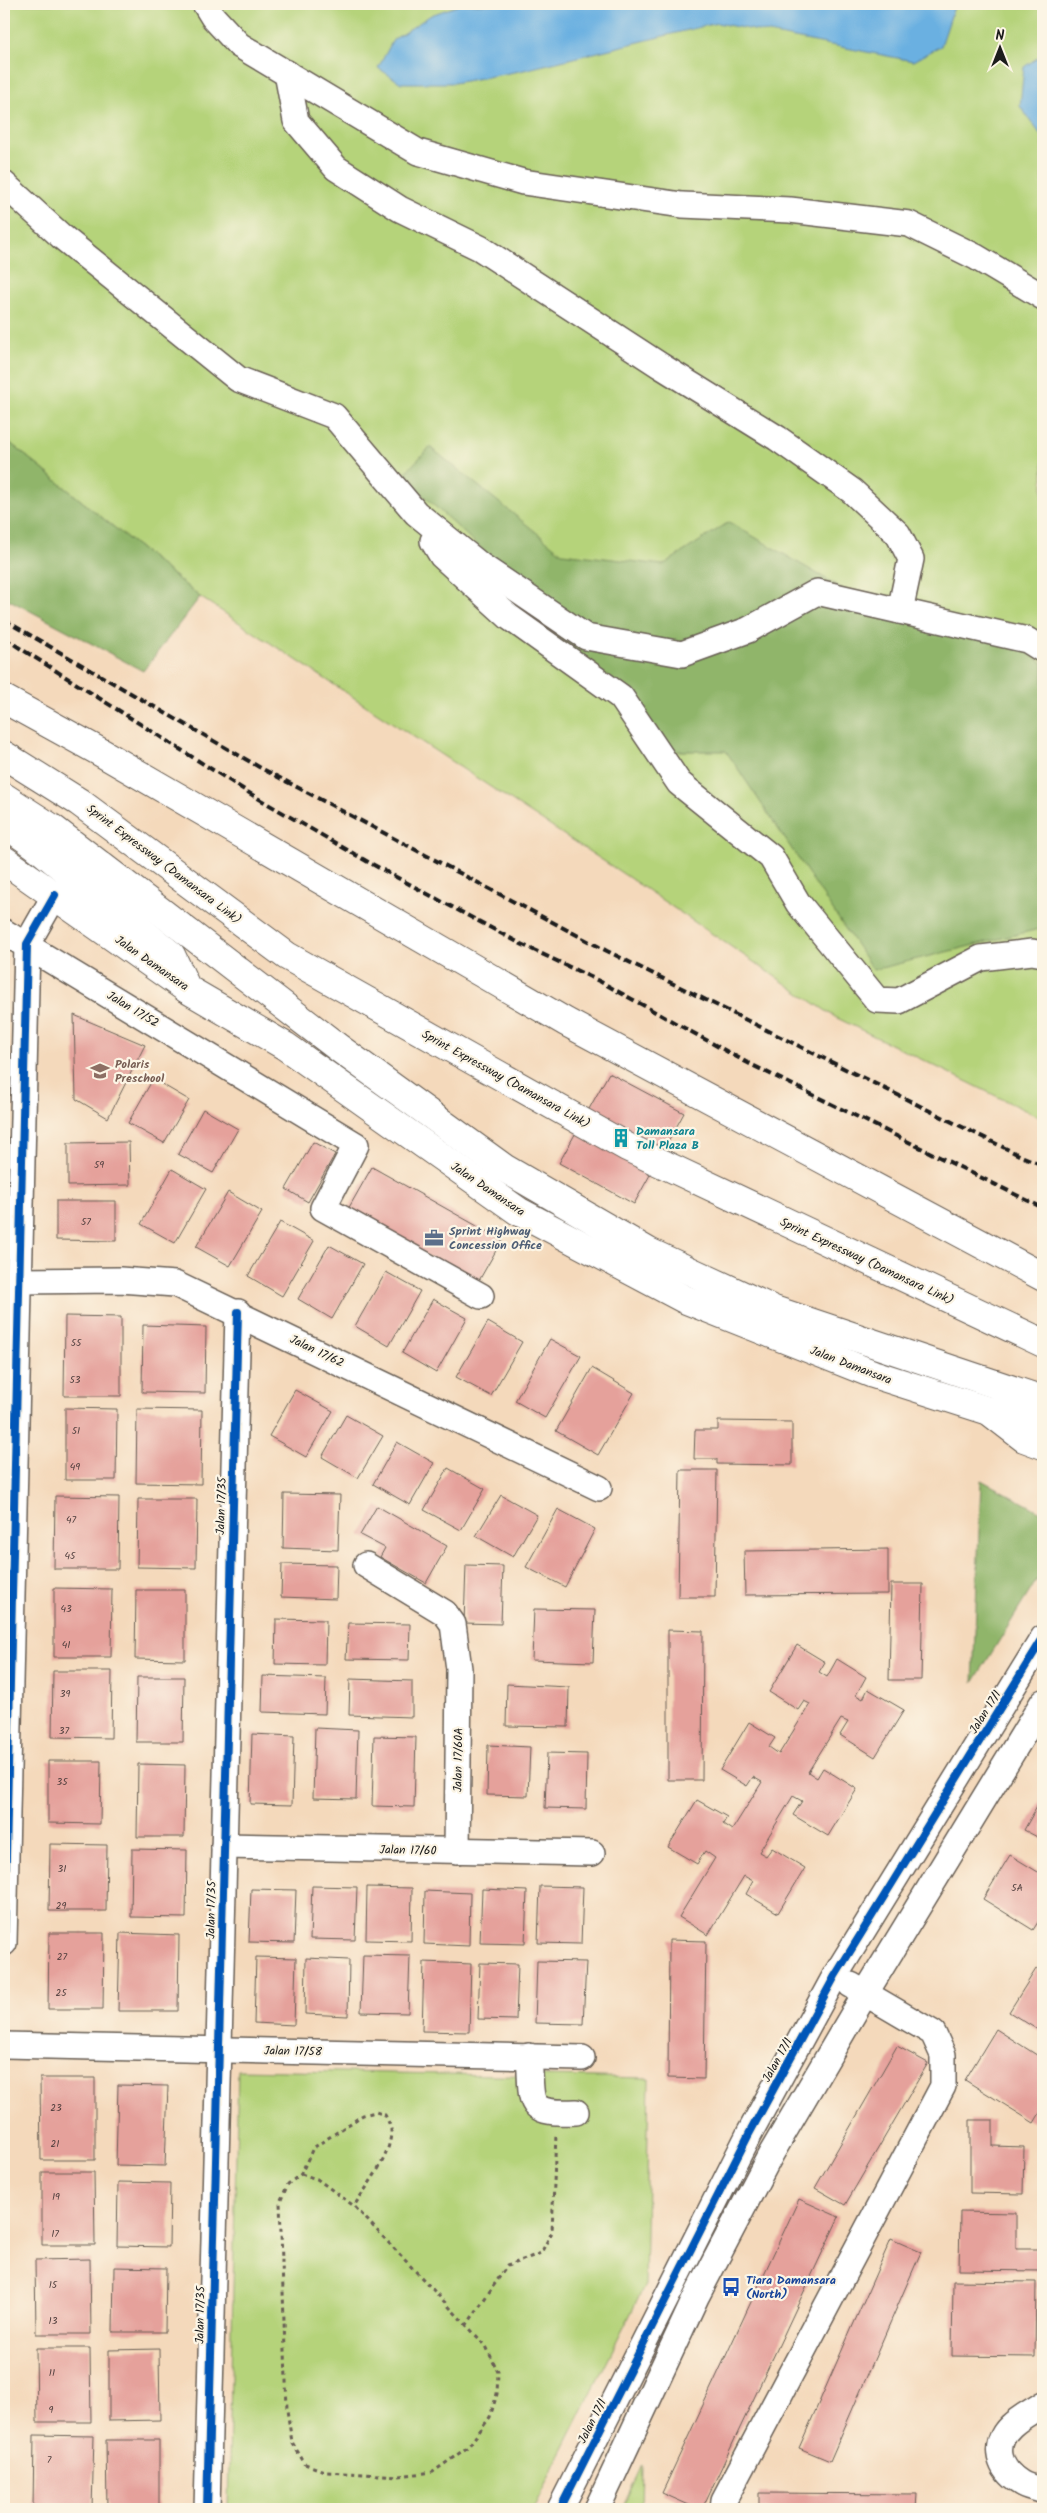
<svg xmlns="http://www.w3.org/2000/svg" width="1047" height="2513" font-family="Kalam,sans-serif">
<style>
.green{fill:#b5d37a;stroke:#68784b}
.forest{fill:#90b56a;stroke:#566843}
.water{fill:#6bb0e1;stroke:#44667e}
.building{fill:#e5a19b}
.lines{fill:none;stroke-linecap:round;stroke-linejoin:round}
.minor-casing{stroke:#685e54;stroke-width:28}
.major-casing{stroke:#685e54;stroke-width:30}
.highway-casing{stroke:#685e54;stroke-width:30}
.path{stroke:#685e54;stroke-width:3;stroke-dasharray:4 4;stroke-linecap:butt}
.minor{stroke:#fff;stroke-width:25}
.major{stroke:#fff;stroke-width:28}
.highway{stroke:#fff;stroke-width:28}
.rail{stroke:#1c1c1c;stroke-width:4;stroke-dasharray:8 4;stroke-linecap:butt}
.cycleway-casing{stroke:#fcf5e5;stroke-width:11}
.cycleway{stroke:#0057b8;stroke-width:8}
.labels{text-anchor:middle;stroke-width:4.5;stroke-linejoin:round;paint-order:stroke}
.number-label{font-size:10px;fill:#4e3d3c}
.street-label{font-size:12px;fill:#1c1c1c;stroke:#fcf5e5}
.education-label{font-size:12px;font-weight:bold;fill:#785e54;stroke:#fcf5e5;text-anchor:start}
.culture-label{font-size:12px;font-weight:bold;fill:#0d838f;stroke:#fcf5e5;text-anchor:start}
.service-label{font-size:12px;font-weight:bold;fill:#4e5e75;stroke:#fcf5e5;text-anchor:start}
.transit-label{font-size:12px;font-weight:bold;fill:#164399;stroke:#fcf5e5;text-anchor:start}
</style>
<rect width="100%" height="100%" fill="#fcf5e5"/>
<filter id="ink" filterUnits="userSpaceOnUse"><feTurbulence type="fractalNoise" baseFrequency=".02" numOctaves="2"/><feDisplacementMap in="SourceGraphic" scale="10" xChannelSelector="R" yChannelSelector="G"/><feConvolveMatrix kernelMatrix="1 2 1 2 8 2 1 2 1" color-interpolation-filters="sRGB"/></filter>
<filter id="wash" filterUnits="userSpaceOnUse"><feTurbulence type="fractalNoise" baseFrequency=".0096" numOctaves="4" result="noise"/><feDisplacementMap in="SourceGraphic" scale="20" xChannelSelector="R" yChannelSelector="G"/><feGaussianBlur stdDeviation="1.12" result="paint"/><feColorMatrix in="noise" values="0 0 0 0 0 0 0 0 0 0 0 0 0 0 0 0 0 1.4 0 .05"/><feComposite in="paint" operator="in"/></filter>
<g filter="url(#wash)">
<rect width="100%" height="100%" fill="#f4d9bb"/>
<!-- green -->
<g class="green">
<path d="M4,4H1043V1119L835,1017L625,875L200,597L4,438Z"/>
<path d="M238,2070L649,2078L645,2285L533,2509H228Z"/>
<path d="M642,2465L641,2509H622Z"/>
</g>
<!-- forest -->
<g class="forest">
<path d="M4,438L200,597L143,671L4,597Z"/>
<path d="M430,447L562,553L663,565L729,522L850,593L1009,640L1043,663V928L873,970L726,751H668L527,624L499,565L402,476Z"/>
<path d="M981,1480L1043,1513V1570L973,1683Z"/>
</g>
<!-- water -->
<g class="water">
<path d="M462,4H955L941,46L913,61L717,23L520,71L454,83H401L378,68L393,40L431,15Z"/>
<path d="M1043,54V138L1020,106L1024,67Z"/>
</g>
<g id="blocks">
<!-- building -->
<g class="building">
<path d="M74,1015L145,1045L108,1118L76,1099Z"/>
<path d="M609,1073L684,1113L634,1204L559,1163Z"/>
<path d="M153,1079L189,1100L164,1143L128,1123Z"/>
<path d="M203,1109L238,1129L213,1173L178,1154Z"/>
<path d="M129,1142L130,1185L68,1186V1143Z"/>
<path d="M313,1142L335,1154L308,1202L286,1189Z"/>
<path d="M372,1167L502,1240L477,1284L347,1211Z"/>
<path d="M172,1169L206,1189L175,1243L141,1224Z"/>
<path d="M228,1192L262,1212L230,1266L196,1247Z"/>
<path d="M56,1201H116V1241L56,1240Z"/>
<path d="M280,1222L314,1241L282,1296L248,1276Z"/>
<path d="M329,1245L363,1264L332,1319L298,1299Z"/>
<path d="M386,1272L420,1291L389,1346L355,1326Z"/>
<path d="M433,1299L467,1318L436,1373L402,1353Z"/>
<path d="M65,1316L121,1317V1396H64Z"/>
<path d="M488,1322L522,1342L491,1396L456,1377Z"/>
<path d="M143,1325L206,1327L205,1393L142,1392Z"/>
<path d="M550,1339L581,1356L545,1418L515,1401Z"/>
<path d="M592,1368L634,1393L598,1455L556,1431Z"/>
<path d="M295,1390L333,1411L306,1457L269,1436Z"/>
<path d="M65,1408L117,1409L116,1480H65Z"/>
<path d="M137,1409L202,1410L201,1484L136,1483Z"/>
<path d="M346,1415L383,1436L358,1478L322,1457Z"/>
<path d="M718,1421L792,1422V1465L717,1464V1459H694L695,1430H718Z"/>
<path d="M397,1442L434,1463L410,1505L373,1484Z"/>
<path d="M448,1468L485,1489L461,1530L424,1510Z"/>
<path d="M680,1470H717L715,1597H678Z"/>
<path d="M284,1494L340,1495L338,1550L283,1548Z"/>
<path d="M501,1495L537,1515L513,1557L476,1536Z"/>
<path d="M55,1496L119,1497L118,1569H54Z"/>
<path d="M138,1499H197L196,1568L137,1567Z"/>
<path d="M377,1506L447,1546L426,1583L380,1557L385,1548L360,1535Z"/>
<path d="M558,1509L595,1529L565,1587L526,1567Z"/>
<path d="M888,1549V1594L745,1595L744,1551Z"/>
<path d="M282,1564L337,1565L336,1599L281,1597Z"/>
<path d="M466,1565L503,1566L501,1624L464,1623Z"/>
<path d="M891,1584H923L921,1680H889Z"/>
<path d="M54,1588L112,1589L111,1657H54Z"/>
<path d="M136,1590H185V1660L135,1659Z"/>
<path d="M534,1609L595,1610L593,1662L532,1660Z"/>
<path d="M276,1619L326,1620L325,1665L275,1664Z"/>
<path d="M348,1623L410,1624L409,1660L346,1659Z"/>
<path d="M668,1630L703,1631L702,1780H668Z"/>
<path d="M797,1645L825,1662L819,1672L827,1677L837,1659L866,1677L856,1695L863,1699L868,1689L904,1710L875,1757L840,1735L848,1722L841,1719L808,1772L817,1778L823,1768L857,1789L828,1836L793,1815L802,1801L793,1796L759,1852L766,1856L772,1848L805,1868L778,1913L746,1894L753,1881L744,1876L708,1935L679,1917L715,1858L705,1851L697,1864L668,1847L697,1800L727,1817L723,1824L732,1830L762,1782L753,1777L747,1786L720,1770L749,1722L775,1738L769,1747L779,1754L810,1704L804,1701L798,1710L769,1692Z"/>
<path d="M53,1671H112L111,1738L52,1737Z"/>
<path d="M263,1676L326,1678L325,1714L262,1712Z"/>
<path d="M137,1677H184L183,1742H136Z"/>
<path d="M350,1679L412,1681V1717L349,1715Z"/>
<path d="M507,1684L569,1687L568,1727L506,1726Z"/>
<path d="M315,1728L358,1730L356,1799L313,1798Z"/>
<path d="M252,1734L294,1736L292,1805L250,1804Z"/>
<path d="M374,1736L416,1737L414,1807L372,1806Z"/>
<path d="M488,1745L530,1747L528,1796L487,1795Z"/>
<path d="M547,1753L587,1754L586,1809L545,1808Z"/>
<path d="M48,1761H101L100,1824L48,1823Z"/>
<path d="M138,1764L185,1765L184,1837H137Z"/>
<path d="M1043,1796V1840L1024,1830Z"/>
<path d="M50,1844L107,1845L106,1911H49Z"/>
<path d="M132,1849L187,1850L186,1918L131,1917Z"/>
<path d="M1010,1855L1043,1875V1914L1033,1930L983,1899Z"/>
<path d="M312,1886L357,1887L355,1940L310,1939Z"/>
<path d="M540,1886L583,1887L581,1944L538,1943Z"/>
<path d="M367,1887L412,1888L411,1941L366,1940Z"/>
<path d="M251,1889L296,1890L294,1943L249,1942Z"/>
<path d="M482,1889L527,1891L525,1944L480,1943Z"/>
<path d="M425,1891L470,1893L469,1946L424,1944Z"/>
<path d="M49,1933H104L103,2009H48Z"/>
<path d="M120,1933L179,1935L178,2011H118Z"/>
<path d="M669,1940L706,1941L704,2079L668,2078Z"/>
<path d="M363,1955L410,1956L408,2013L361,2012Z"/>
<path d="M256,1957L296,1958L294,2025L254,2023Z"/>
<path d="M306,1958L349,1960L348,2016L305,2014Z"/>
<path d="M537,1961L586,1962L583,2024L535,2023Z"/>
<path d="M424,1962L471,1964L469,2032L422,2031Z"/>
<path d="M480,1963L518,1964L516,2020L478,2019Z"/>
<path d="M1036,1969L1043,1974V2033L1009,2012Z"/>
<path d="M996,2029L1043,2059V2108L1034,2123L965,2080Z"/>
<path d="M897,2046L928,2063L845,2205L815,2188Z"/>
<path d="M40,2078H95V2160H41Z"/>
<path d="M118,2085L168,2086L165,2166L116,2165Z"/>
<path d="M970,2120H993V2146L1024,2147L1023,2194L970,2193Z"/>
<path d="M42,2172H94L95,2245H42Z"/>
<path d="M118,2182L170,2183L169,2247L117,2246Z"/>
<path d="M799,2199L839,2217L702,2509H698L662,2493Z"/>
<path d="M960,2212L1016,2213V2249H1043V2271L959,2270Z"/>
<path d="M891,2239L921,2252L830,2461L799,2448Z"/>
<path d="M90,2259L91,2334H36L35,2260Z"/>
<path d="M114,2267L166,2268L165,2332H113Z"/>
<path d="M953,2281L1036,2282L1035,2357L952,2356Z"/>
<path d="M36,2348H90L91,2422H37Z"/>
<path d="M159,2349L160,2420L109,2421V2350Z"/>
<path d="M34,2435L94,2436L92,2509H33Z"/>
<path d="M106,2440H159V2509H107Z"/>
<path d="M759,2493L917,2494L916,2509H759Z"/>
</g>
</g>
</g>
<g filter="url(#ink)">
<use href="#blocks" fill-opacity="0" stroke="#685e54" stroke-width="1"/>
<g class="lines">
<!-- minor casing -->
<g class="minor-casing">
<g id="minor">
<path d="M205,4L213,17L239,45L418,152L523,182L682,205L790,210L909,224L976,257L1043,297"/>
<path d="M287,73L296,121L336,168L400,209L480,248L661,366L777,438L852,491L898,534L911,559L900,611"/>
<path d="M4,184L61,236L238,379L334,416L416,513L480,565L586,637L682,654L748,630L817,592L1027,640L1043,650"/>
<path d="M433,541L442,556L509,617L621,697L679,783L771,857L798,903L877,1000L899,1001L981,958L1032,952L1043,954"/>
<path d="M4,932L356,1145L323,1208L481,1296"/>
<path d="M19,1281L120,1280L175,1284L599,1488"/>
<path d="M366,1565L445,1613L453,1624L459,1669L457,1851"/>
<path d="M224,1846L592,1853"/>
<path d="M4,1943L27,944L55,895"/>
<path d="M4,2045L582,2058"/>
<path d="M529,2056C533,2103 523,2114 576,2112"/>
<path d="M1043,2404C1033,2411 1020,2417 1011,2426C991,2445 999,2470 1021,2483C1027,2487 1036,2488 1043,2491"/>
<path d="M207,2509L238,1312"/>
<path d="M560,2509L749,2134L835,1976L1043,1638"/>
<path d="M597,2509L696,2297L771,2154L865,1994L1043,1702"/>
<path d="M723,2509L724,2500L943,2086V2055L933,2033L851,1985"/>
</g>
</g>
<!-- major casing -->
<g class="major-casing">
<path id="major" d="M4,860L187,989L285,1046L518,1211L684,1299L873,1374L989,1411L1024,1438L1043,1445"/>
</g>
<!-- highway casing -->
<g class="highway-casing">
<g id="highway">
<path d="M4,699L102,753L566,1022L1043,1277"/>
<path d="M4,755L79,802L287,956L627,1147L1043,1343"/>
<path d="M4,797L52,828L340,1049L504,1168L649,1252L774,1310L1043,1400"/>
<path d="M4,823L35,845L171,955L187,989"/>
<path d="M989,1411L1043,1423"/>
</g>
</g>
<!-- path -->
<g class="path">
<path d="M301,2174L317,2179L354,2206L486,2346L498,2372L497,2394L490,2417L468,2447L433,2472L399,2476L327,2472L305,2464L292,2442L287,2410L280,2202L288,2184L301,2174L313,2148L363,2115L376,2112L385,2115C387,2119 390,2124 391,2129C392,2156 367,2185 354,2206"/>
<path d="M466,2326L507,2266L541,2253L552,2232L556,2134"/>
</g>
<!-- minor -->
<use href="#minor" class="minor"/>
<!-- major -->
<use href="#major" class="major"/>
<!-- highway -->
<use href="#highway" class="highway"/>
<!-- rail -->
<g class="rail">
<path d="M4,620L259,767L607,951L1021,1156L1043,1165"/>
<path d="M4,638L254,796L370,863L521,944L601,982L746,1062L1043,1208"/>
</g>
<!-- cycleway casing -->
<g class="cycleway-casing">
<g id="cycleway">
<path d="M4,1943L27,944L55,895"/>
<path d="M207,2509L238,1312"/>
<path d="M560,2509L749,2134L835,1976L1043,1638"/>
</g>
</g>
<!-- cycleway -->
<use href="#cycleway" class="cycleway"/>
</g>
</g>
<!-- icons -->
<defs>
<g id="school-bare" transform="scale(1.5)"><path d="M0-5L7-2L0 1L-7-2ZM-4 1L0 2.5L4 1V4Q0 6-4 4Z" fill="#8d6e63" stroke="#fcf5e5" stroke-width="2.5" paint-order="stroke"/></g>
<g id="building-bare" transform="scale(1.5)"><path d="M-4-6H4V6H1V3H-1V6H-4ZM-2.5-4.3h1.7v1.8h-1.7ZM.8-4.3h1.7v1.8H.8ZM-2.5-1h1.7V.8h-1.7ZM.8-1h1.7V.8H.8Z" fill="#0f9aa8" stroke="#fcf5e5" stroke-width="2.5" paint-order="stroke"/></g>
<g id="office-bare" transform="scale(1.5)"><path d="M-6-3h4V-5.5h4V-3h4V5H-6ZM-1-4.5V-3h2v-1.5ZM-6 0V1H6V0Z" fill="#5c6f8a" stroke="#fcf5e5" stroke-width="2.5" paint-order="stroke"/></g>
<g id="bus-bare" transform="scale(1.5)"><path d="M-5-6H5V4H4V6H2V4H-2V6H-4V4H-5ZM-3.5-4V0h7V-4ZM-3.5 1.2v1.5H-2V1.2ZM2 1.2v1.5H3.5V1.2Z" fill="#1a4fb4" stroke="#fcf5e5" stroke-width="2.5" paint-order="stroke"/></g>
</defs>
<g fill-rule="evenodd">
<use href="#school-bare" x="100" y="1071"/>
<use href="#building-bare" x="621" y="1138"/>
<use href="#office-bare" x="434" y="1238"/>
<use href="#bus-bare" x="731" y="2287"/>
</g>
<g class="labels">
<!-- number labels -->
<g class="number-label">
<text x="99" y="1168">59</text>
<text x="86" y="1225">57</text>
<text x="76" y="1346">55</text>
<text x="75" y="1383">53</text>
<text x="76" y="1434">51</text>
<text x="75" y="1470">49</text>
<text x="71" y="1523">47</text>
<text x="70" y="1559">45</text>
<text x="66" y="1612">43</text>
<text x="66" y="1648">41</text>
<text x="65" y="1697">39</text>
<text x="64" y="1734">37</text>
<text x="62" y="1785">35</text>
<text x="62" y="1872">31</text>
<text x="1017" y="1891">5A</text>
<text x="61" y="1909">29</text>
<text x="62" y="1960">27</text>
<text x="61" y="1996">25</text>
<text x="56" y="2111">23</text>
<text x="55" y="2147">21</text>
<text x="56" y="2200">19</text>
<text x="55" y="2237">17</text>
<text x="53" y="2288">15</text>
<text x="53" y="2324">13</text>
<text x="52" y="2376">11</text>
<text x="51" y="2413">9</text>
<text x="49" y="2463">7</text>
</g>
<!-- street labels -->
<g class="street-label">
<text transform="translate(164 864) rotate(37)" y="4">Sprint Expressway (Damansara Link)</text>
<text transform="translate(152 963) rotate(35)" y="4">Jalan Damansara</text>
<text transform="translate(133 1009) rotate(31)" y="4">Jalan 17/52</text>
<text transform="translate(506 1079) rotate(29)" y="4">Sprint Expressway (Damansara Link)</text>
<text transform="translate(488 1189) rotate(34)" y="4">Jalan Damansara</text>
<text transform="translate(867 1261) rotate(25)" y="4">Sprint Expressway (Damansara Link)</text>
<text transform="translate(317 1351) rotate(26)" y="4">Jalan 17/62</text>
<text transform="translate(851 1365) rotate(21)" y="4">Jalan Damansara</text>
<text transform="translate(221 1506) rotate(-88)" y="4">Jalan 17/35</text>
<text transform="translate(985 1712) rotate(-58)" y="4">Jalan 17/1</text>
<text transform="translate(458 1760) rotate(-89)" y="4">Jalan 17/60A</text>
<text transform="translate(408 1850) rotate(1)" y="4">Jalan 17/60</text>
<text transform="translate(211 1910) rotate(-89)" y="4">Jalan 17/35</text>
<text transform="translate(293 2051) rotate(1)" y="4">Jalan 17/58</text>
<text transform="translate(777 2060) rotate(-61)" y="4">Jalan 17/1</text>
<text transform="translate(200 2315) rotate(-89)" y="4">Jalan 17/35</text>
<text transform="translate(592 2421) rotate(-63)" y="4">Jalan 17/1</text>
</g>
<!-- education labels -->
<g class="education-label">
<text x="115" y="1068">Polaris<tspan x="115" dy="14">Preschool</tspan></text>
</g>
<!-- culture labels -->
<g class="culture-label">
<text x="636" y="1135">Damansara<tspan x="636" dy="14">Toll Plaza B</tspan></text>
</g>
<!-- service labels -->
<g class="service-label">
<text x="449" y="1235">Sprint Highway<tspan x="449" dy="14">Concession Office</tspan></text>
</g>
<!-- transit labels -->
<g class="transit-label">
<text x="746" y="2284">Tiara Damansara<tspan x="746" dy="14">(North)</tspan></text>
</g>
</g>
<!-- margin -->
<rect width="1047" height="2513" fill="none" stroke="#fcf5e5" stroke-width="20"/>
<!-- north arrow -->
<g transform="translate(1000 48)" stroke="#fcf5e5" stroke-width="4" paint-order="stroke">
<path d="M0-4L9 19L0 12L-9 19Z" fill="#1c1c1c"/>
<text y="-8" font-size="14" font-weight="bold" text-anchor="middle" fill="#1c1c1c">N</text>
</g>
</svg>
